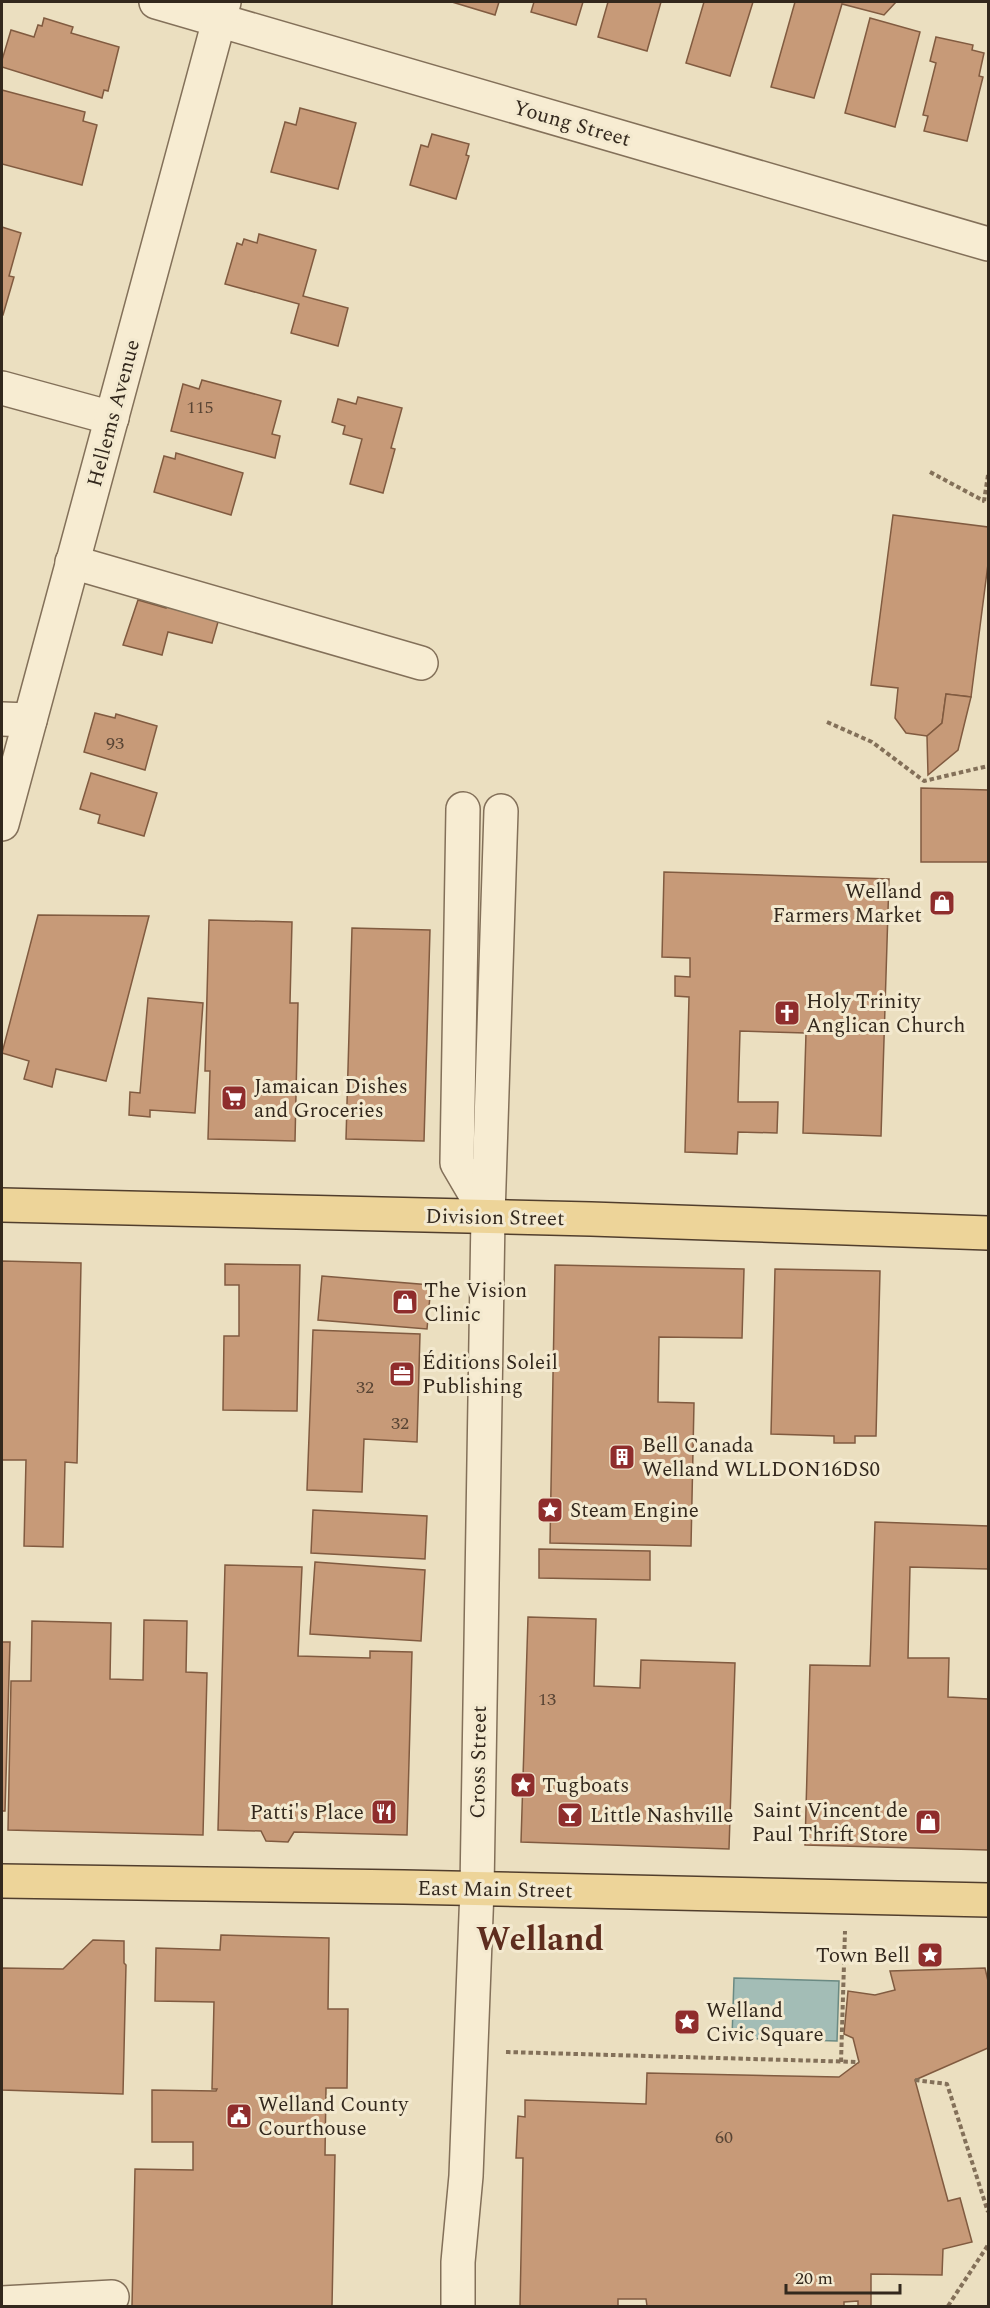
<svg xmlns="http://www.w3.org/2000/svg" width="990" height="2308" font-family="Spectral,serif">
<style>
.water{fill:#a3bdb6;stroke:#6b8a83;stroke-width:1.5}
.building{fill:#c79a78;stroke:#815b40;stroke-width:1.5}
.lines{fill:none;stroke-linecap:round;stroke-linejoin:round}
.minor-casing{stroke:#837059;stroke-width:36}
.major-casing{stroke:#513e2d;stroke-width:36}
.path{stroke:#837059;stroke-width:4;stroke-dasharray:4.5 3;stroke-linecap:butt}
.minor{stroke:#f7ecd2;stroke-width:33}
.major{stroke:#edd499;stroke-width:33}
.labels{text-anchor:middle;stroke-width:6;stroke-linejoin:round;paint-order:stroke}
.number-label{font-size:18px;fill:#584434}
.street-label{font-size:21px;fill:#33281d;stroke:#f3e9cf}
.poi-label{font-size:21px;fill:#33281d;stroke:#f3e9cf;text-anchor:start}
.town-label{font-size:33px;font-weight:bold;fill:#5e2d1e;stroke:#f3e9cf}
</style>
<rect width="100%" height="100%" fill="#ebdfc0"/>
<!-- water -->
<path class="water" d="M734,1978L839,1981L837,2041L732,2038Z"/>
<!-- building -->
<g class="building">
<path d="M452,2H499L495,15Z"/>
<path d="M534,2H583L576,25L531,12Z"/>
<path d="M608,2H661L647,51L598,37Z"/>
<path d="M704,2H753L730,76L686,63Z"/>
<path d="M795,2H896L884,15L842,4L814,98L771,87Z"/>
<path d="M44,18L73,27L71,33L119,47L108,91L104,90L102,98L2,67V60L11,30L34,37L38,25L42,26Z"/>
<path d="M870,18L920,32L895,127L845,113Z"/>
<path d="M936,37L973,45L972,50L984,53L979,76L983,77L967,141L924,131L928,116L923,115L936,63L930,61Z"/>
<path d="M2,90L85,112L83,121L97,125L82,185L2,164Z"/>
<path d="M300,108L356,123L338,189L271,172L285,122L296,125Z"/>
<path d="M432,134L469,144L466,155L469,156L456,199L410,185L421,145L428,147Z"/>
<path d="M2,227L21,233L9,276L14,277L3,315H2Z"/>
<path d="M259,234L316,250L303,296L348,308L338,346L291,333L299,304L225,284L237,243L242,245L244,239L257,243Z"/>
<path d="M202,380L281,401L272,434L280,436L275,458L171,431L183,384L199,389Z"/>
<path d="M358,397L402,408L391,448L395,449L383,493L350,484L362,439L343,434L345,426L332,422L338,399L356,404Z"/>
<path d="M176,453L243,473L231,515L154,492L164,456L175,459Z"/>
<path d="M893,515L988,527V564L971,697L946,694L942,723L927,736L906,733L895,718L898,688L871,685Z"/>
<path d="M138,600L166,608L168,600L220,615L212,643L168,632L162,655L123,645Z"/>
<path d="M946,694L971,697L958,750L928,775L927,736L942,723Z"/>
<path d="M95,713L115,718L116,714L157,726L145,770L84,752Z"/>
<path d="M91,773L157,793L144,836L98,823L100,815L80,809Z"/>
<path d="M921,788L988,790V862H921Z"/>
<path d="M664,872L889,879L881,1136L803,1133L806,1033L740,1031L738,1102H778L777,1133L738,1132L737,1154L685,1152L689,997L675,996V976L690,977V958L662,957Z"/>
<path d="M38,915L149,916L106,1081L56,1069L52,1087L24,1079L29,1061L2,1053Z"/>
<path d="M209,920L292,922L290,1003H298L295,1141L208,1139L210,1071H205Z"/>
<path d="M352,928L430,930L424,1141L346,1139Z"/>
<path d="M148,998L203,1003L195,1113L150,1110V1117L129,1115L130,1092L140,1093Z"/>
<path d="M2,1261L81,1263L77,1463L65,1462L63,1547L24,1546L26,1460H2Z"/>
<path d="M225,1264L300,1265L297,1411L223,1410L224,1336H239V1285H225Z"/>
<path d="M555,1265L744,1269L742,1338L659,1337L658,1402L694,1403L691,1546L550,1543Z"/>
<path d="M775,1269L880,1271L876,1436H855V1443H834V1436L771,1434Z"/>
<path d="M322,1276L431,1285L427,1329L318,1320Z"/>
<path d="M313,1330L420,1334L417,1442L364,1439L362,1492L307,1490Z"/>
<path d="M313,1510L427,1516L425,1559L311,1553Z"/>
<path d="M875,1522L988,1526V1569L910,1567L908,1658H949L948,1697L988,1699V1850L805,1845L810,1665L870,1666Z"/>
<path d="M539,1549L650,1551V1580L539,1578Z"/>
<path d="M315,1562L425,1570L421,1641L310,1634Z"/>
<path d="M225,1565L302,1567L298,1656L370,1658V1651L412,1652L407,1835L294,1832L288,1842L266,1841L261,1831L218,1830Z"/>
<path d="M528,1617L596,1619L594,1686L640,1688L641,1660L735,1663L729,1849L521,1842Z"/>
<path d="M144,1620L187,1621L186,1672L207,1673L203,1835L8,1830L11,1681H31L32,1621L111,1623L110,1679L143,1680Z"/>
<path d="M2,1642H10L5,1811H2Z"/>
<path d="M221,1935L329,1938L328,2009H348L347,2088H326L325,2155H335L332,2306H132L135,2169L193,2170V2142H152V2090L216,2091L217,2089H212L214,2002L155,2001L156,1948L220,1950Z"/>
<path d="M93,1940L124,1941V1963L126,1965L123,2094L2,2090V1968L63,1969Z"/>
<path d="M985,1968L988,1981V2048L915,2080L948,2201L960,2198L972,2242L943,2249L942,2275L871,2274V2306H858V2301L844,2302V2306H647L646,2299H618V2306H520L523,2158H516L518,2116L525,2117V2100L646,2104L647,2073L839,2077L859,2062L853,2038L844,2034L848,1991L875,1995L895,1990L890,1971Z"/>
</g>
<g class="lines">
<!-- minor casing -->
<g class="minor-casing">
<g id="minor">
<path d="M156,2L988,244"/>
<path d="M2,388L112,418"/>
<path d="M72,562L421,663"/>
<path d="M2,719L30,720"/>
<path d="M463,809L457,1163L488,1216"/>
<path d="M2,824L224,2"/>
<path d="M2,2303L112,2297"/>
<path d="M458,2306V2262L466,2176L477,1889L488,1216L501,811"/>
</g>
</g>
<!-- major casing -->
<g class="major-casing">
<g id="major">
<path d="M2,1205L591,1219L988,1233"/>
<path d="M2,1881L404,1887L988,1900"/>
</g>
</g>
<!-- path -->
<g class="path">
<path d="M930,472L984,501"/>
<path d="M988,475L984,501L988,502"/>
<path d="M827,722L872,742L924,781L988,766"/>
<path d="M506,2052L859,2062"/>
<path d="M841,2062L845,1931"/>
<path d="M915,2080L947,2084L988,2212"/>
<path d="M948,2306L988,2245"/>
</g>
<!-- minor -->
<use href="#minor" class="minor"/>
<!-- major -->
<use href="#major" class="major"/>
</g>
<!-- icons -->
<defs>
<g id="shop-square" transform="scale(1.35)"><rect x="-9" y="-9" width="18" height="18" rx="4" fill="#8f2d2c" stroke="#f3e9cf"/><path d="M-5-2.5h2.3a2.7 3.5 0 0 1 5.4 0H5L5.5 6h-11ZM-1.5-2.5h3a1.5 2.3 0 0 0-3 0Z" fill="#fff"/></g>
<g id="church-square" transform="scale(1.35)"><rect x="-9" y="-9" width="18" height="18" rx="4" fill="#8f2d2c" stroke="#f3e9cf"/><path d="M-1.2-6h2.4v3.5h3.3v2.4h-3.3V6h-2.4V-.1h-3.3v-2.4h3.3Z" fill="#fff"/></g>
<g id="supermarket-square" transform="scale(1.35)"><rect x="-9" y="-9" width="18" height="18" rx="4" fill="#8f2d2c" stroke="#f3e9cf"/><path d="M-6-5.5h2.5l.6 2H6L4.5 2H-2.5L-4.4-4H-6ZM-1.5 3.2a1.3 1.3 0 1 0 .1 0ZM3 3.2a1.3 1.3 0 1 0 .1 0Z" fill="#fff"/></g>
<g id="office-square" transform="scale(1.35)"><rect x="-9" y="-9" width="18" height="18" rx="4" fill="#8f2d2c" stroke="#f3e9cf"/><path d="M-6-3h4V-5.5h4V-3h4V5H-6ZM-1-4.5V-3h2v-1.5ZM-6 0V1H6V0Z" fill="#fff"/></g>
<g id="building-square" transform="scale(1.35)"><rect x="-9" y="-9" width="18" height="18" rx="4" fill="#8f2d2c" stroke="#f3e9cf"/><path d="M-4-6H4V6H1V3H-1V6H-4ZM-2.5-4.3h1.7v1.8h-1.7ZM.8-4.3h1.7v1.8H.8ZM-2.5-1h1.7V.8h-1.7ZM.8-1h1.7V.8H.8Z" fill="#fff"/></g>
<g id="sight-square" transform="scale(1.35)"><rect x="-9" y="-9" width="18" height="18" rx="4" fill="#8f2d2c" stroke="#f3e9cf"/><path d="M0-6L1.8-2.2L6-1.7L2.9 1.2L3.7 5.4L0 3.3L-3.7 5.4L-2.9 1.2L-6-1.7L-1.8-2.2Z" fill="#fff"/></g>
<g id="restaurant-square" transform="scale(1.35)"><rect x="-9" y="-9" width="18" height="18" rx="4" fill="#8f2d2c" stroke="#f3e9cf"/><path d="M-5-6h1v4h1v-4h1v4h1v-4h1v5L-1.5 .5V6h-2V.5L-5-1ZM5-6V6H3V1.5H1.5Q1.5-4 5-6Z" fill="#fff"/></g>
<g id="bar-square" transform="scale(1.35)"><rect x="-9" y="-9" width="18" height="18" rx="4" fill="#8f2d2c" stroke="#f3e9cf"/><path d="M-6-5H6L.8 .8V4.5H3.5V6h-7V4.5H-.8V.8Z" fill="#fff"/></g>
<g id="civic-square" transform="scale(1.35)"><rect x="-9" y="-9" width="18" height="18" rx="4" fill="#8f2d2c" stroke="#f3e9cf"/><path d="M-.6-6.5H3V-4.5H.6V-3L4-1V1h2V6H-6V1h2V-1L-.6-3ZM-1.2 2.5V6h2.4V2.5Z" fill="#fff"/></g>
</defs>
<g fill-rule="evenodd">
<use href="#shop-square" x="942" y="903"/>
<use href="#church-square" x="787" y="1013"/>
<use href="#supermarket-square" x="234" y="1098"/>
<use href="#shop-square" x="405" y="1302"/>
<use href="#office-square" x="402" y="1374"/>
<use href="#building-square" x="622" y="1457"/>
<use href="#sight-square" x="550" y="1510"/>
<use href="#sight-square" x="523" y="1785"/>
<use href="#restaurant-square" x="384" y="1812"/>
<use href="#bar-square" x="570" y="1815"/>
<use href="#shop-square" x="928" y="1822"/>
<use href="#sight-square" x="930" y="1955"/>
<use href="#sight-square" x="687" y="2022"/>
<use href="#civic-square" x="239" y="2116"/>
</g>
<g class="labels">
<!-- number labels -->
<g class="number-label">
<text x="200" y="413">115</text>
<text x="115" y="749">93</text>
<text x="365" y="1393">32</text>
<text x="400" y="1429">32</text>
<text x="547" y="1705">13</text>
<text x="724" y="2143">60</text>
</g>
<!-- street labels -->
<g class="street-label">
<text transform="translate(572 123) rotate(16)" y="7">Young Street</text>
<text transform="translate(113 413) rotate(-75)" y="7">Hellems Avenue</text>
<text transform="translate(495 1217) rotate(1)" y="7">Division Street</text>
<text transform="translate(478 1762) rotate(-89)" y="7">Cross Street</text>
<text transform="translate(495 1889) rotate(1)" y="7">East Main Street</text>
</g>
<!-- poi labels -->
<g class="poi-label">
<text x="922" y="898" text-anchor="end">Welland<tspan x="922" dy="24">Farmers Market</tspan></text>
<text x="806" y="1008">Holy Trinity<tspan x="806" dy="24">Anglican Church</tspan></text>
<text x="254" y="1093">Jamaican Dishes<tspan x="254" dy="24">and Groceries</tspan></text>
<text x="424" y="1297">The Vision<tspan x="424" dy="24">Clinic</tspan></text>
<text x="422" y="1369">Éditions Soleil<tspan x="422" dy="24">Publishing</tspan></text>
<text x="642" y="1452">Bell Canada<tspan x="642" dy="24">Welland WLLDON16DS0</tspan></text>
<text x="570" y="1517">Steam Engine</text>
<text x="542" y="1792">Tugboats</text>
<text x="908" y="1817" text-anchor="end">Saint Vincent de<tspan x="908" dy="24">Paul Thrift Store</tspan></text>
<text x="364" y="1819" text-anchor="end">Patti's Place</text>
<text x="590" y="1822">Little Nashville</text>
<text x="910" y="1962" text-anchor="end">Town Bell</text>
<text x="706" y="2017">Welland<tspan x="706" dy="24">Civic Square</tspan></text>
<text x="258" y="2111">Welland County<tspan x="258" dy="24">Courthouse</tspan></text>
</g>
<!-- town labels -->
<g class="town-label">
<text x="540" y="1950">Welland</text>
</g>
</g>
<!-- border -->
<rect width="990" height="2308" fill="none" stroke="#33281d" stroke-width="6"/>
<!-- scale -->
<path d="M786 2284v9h114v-9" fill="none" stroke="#33281d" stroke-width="3"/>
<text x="795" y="2284" font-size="18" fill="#33281d" stroke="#f3e9cf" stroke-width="4.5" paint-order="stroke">20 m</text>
</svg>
